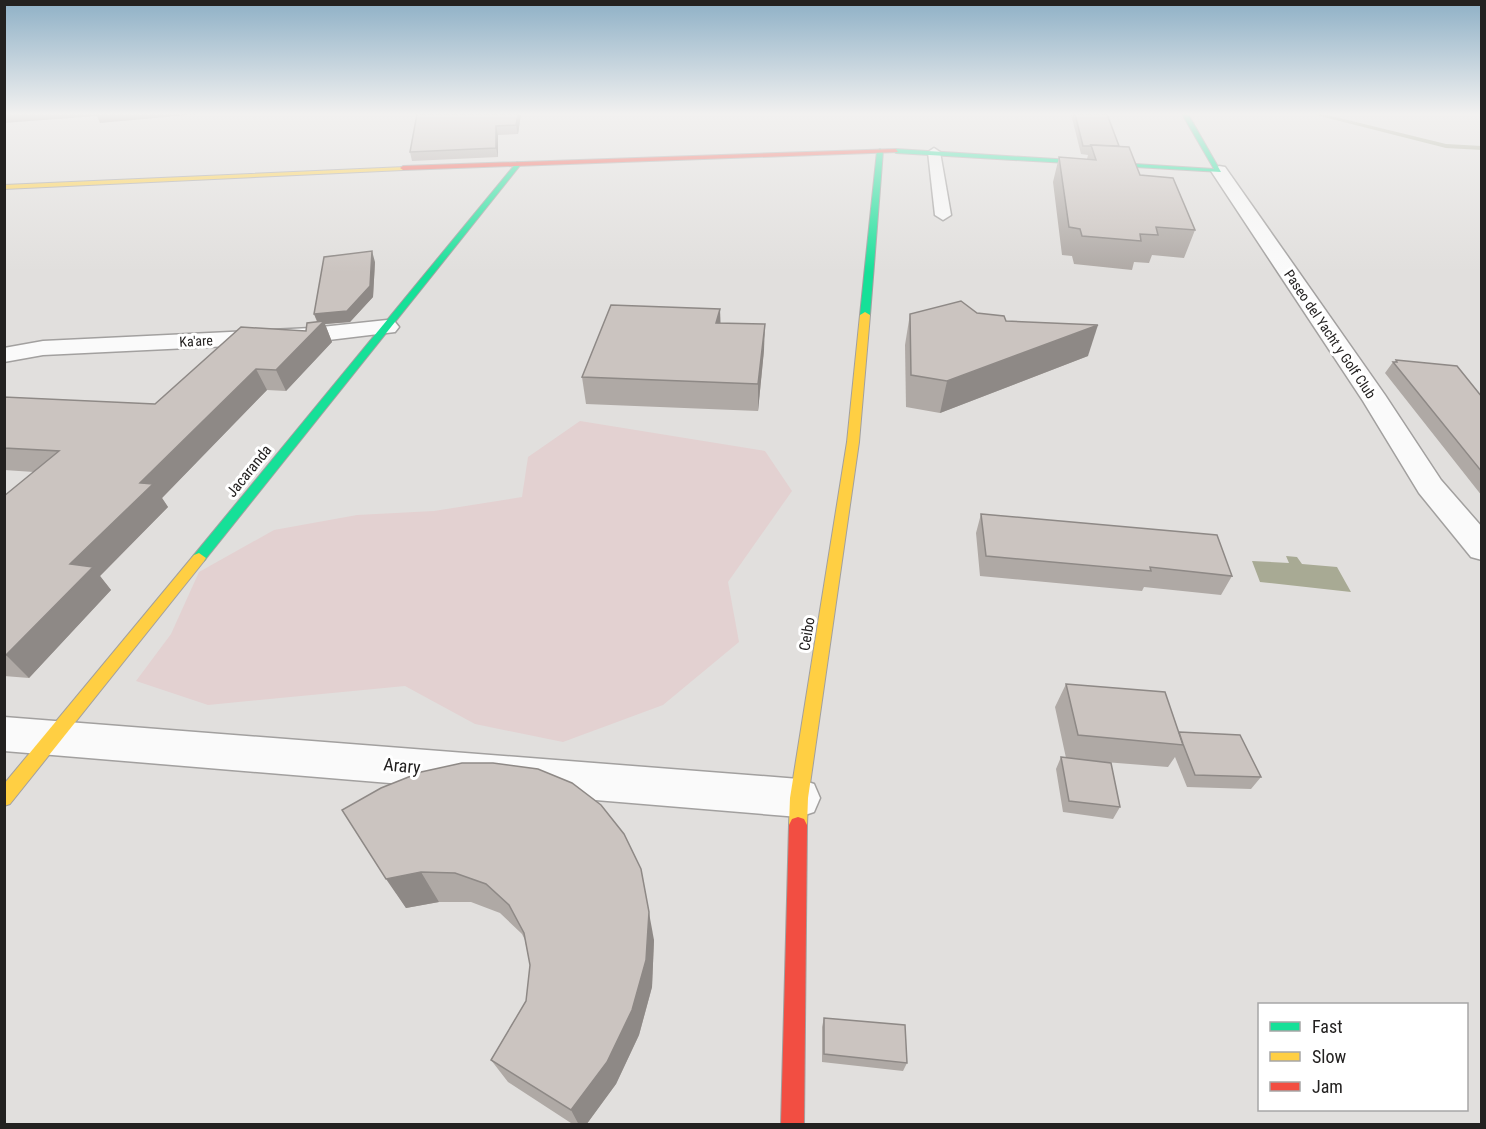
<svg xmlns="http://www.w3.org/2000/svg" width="1486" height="1129" font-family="'Roboto Condensed',sans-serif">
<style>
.green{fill:#e3d1d1}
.water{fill:#a8aa94}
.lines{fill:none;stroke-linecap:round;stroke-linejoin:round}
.stream{fill:#a8aa94;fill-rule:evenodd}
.lane-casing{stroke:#a2a09f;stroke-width:3}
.street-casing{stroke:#a2a09f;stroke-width:3}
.fast-casing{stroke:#a2a09f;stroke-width:2}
.slow-casing{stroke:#a2a09f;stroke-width:2}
.jam-casing{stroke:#a2a09f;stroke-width:2}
.lane{fill:#fafafa;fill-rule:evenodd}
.street{fill:#fafafa;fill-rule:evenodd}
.fast{fill:#16e098;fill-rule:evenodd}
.slow{fill:#ffcf43;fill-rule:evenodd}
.jam{fill:#f24e42;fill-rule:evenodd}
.wall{fill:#afa9a5}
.shaded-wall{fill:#8e8986}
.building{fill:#cbc4c0;stroke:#8e8986;stroke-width:1.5}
.labels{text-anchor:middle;stroke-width:6;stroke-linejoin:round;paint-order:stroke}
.far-street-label{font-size:14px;fill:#232120;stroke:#fff}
.street-label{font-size:15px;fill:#232120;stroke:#fff}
.near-street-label{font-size:18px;fill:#232120;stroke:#fff}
</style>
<rect width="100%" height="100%" fill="#e1dfdd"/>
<!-- green -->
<path class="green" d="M580,421L765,451L792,491L728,582L739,642L663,705L563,742L475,724L405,686L208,705L136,681L171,634L199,572L274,530L357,515L434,511L522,497L528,457Z"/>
<!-- water -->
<path class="water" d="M1286,556L1297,557L1302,564L1337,567L1351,592L1260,582L1252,561L1289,563Z"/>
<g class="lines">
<!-- stream -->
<path class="stream" d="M1312,114H1323L1446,144L1482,146V150L1446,148Z"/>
<!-- lane casing -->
<g class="lane-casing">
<path id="lane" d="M934,148L940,152L951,215L943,220L935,215L928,152Z"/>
</g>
<!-- street casing -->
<g class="street-casing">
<g id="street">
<path d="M1219,166L1225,167L1385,395L1441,480L1482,527V560L1471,557L1419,493L1363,401L1211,171Z"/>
<path d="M387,320L395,322L399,327L395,332L312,342L43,355L4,362V348L43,341L312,328Z"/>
<path d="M4,717L799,779L814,784L820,798L814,812L799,817L4,751Z"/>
</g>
</g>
<!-- fast casing -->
<g class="fast-casing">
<g id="fast">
<path d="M1182,114H1188L1221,172L896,153L893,151L896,149L1214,169Z"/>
<path d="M880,149L883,151L870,315L865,318L860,315L877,151Z"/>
<path d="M517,162L522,163L204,561H194L192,558L194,555Z"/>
</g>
</g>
<!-- slow casing -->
<g class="slow-casing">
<g id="slow">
<path d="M405,167L403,170L4,189V185Z"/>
<path d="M865,312L870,315L859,442L808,798L807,825L804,831L798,833L792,831L789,825L790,798L847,442L860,315Z"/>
<path d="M199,553L206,558L204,561L10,804L4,806V784L194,555Z"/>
</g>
</g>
<!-- jam casing -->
<g class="jam-casing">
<g id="jam">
<path d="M896,149L898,152L403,170L400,168L403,166Z"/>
<path d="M798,817L804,819L807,825L804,1124H781L789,825L792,819Z"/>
</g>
</g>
<!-- lane -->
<use href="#lane" class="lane"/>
<!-- street -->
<use href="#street" class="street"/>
<!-- fast -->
<use href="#fast" class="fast"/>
<!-- slow -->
<use href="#slow" class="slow"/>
<!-- jam -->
<use href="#jam" class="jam"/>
</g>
<!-- wall -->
<g class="wall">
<path d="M521,114L518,134L498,135V157L412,161L410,152Z"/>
<path d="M1071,114H1107L1119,146L1140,175L1195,230L1184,258L1152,255L1149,263L1134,262L1132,270L1074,264L1072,256L1062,255L1053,182L1059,157L1087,159L1088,155L1081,154Z"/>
<path d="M375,262L373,297L350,322L325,324L332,342L286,391L267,390L162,498L168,507L100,576L111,590L29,678L4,676V496L34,472L4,470V397L155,404L306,331L317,322L314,314Z"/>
<path d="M977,313L1006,321L1088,356L940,413L906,407L905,345L910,314Z"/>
<path d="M764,350L758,411L586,404L582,377Z"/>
<path d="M1396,360L1482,397V496L1385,373L1393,362H1395Z"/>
<path d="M981,514L1232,576L1221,595L1144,587L1142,591L980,576L976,533Z"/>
<path d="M1066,684L1179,732L1261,777L1251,789L1187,787L1175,757L1168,767L1092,761L1120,807L1113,819L1063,812L1056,769L1061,757L1066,758L1055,707Z"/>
<path d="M342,810L654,940L652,987L639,1035L616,1084L586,1125H574L508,1082L491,1060L526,1001L530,965L525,940L522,934L500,913L471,902H439L406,908Z"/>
<path d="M824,1018L907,1063L903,1071L822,1062V1027Z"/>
</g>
<!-- shaded-wall -->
<g class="shaded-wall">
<path d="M4,114H198L100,123L97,116L4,123Z"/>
<path d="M518,114H521L518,134L516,125Z"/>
<path d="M496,126L498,135V157L496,148Z"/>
<path d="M372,251L375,262L373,297L350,322L325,324L332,342L286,391L276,370L319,325L314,314Z"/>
<path d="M720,309L721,335L716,323Z"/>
<path d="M765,324L764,350L758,411V384Z"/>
<path d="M1098,325L1088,356L940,413L947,381Z"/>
<path d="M256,369L267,390L162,498L168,507L100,576L111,590L29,678L6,655L70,564L140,483Z"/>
<path d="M641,869L654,940L652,987L639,1035L616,1084L586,1125H579L571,1110Z"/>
<path d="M421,872L439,902L406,908L386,879Z"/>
</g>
<!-- building -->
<g class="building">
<path d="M417,114H518L516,125L496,126V148L410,152Z"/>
<path d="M1075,114H1107L1119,146L1091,145L1092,146H1083Z"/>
<path d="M1091,145L1129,147L1140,175L1173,178L1195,230L1156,227L1158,235L1140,234L1141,241L1082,236L1080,229L1069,227L1059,157L1096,160Z"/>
<path d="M372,251L370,286L347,311L314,314L324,257Z"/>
<path d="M961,301L977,313L1004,316L1006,321L1098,325L947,381L911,375L910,314Z"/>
<path d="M611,305L720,309L716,323L765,324L758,384L582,377Z"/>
<path d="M324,321L276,370L256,369L140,483L153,484L70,564L93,567L6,655H4V496L59,451L4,448V397L155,404L241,327L306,331L307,323Z"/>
<path d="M1396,360L1457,366L1482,397V472L1393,362H1397Z"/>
<path d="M981,514L1217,535L1232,576L1150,567L1151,571L986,556Z"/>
<path d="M1066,684L1165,692L1183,745L1078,735Z"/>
<path d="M1179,732L1240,735L1261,777L1195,775L1183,744Z"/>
<path d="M1061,757L1111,763L1120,807L1069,801Z"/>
<path d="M462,763H493L538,769L572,783L601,805L624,834L641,869L649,912L646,960L632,1010L607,1062L571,1110L491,1060L526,1001L530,965L524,933L509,905L486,884L455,873L421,872L386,879L342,810L381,788L421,772Z"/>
<path d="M824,1018L905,1025L907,1063L824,1054Z"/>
</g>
<!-- sky -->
<linearGradient id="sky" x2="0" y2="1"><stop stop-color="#8eb0c6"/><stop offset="0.42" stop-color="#f2f1f0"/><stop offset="1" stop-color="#f2f1f0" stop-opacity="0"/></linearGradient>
<rect width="1486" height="272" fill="url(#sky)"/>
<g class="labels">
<!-- far-street labels -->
<g class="far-street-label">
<text transform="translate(1330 334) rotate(56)" y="5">Paseo del Yacht y Golf Club</text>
<text transform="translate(196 341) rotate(-3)" y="5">Ka'are</text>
</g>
<!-- street labels -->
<g class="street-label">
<text transform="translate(249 471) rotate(-51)" y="5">Jacaranda</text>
<text transform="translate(807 634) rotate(-81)" y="5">Ceibo</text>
</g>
<!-- near-street labels -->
<g class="near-street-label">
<text transform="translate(402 766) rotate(5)" y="6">Arary</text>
</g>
</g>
<!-- border -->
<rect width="1486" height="1129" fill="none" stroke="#232120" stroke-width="12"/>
<!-- legend -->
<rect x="1258" y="1003" width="210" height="108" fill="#ffffff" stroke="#a7a6a6" stroke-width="1.5"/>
<rect x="1270" y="1022" width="30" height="9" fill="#16e098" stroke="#a7a6a6" stroke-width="1.5"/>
<text x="1312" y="1033" font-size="18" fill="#232120">Fast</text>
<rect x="1270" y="1052" width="30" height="9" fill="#ffcf43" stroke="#a7a6a6" stroke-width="1.5"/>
<text x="1312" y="1063" font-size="18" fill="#232120">Slow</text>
<rect x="1270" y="1082" width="30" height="9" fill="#f24e42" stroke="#a7a6a6" stroke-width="1.5"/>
<text x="1312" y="1093" font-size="18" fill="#232120">Jam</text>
</svg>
